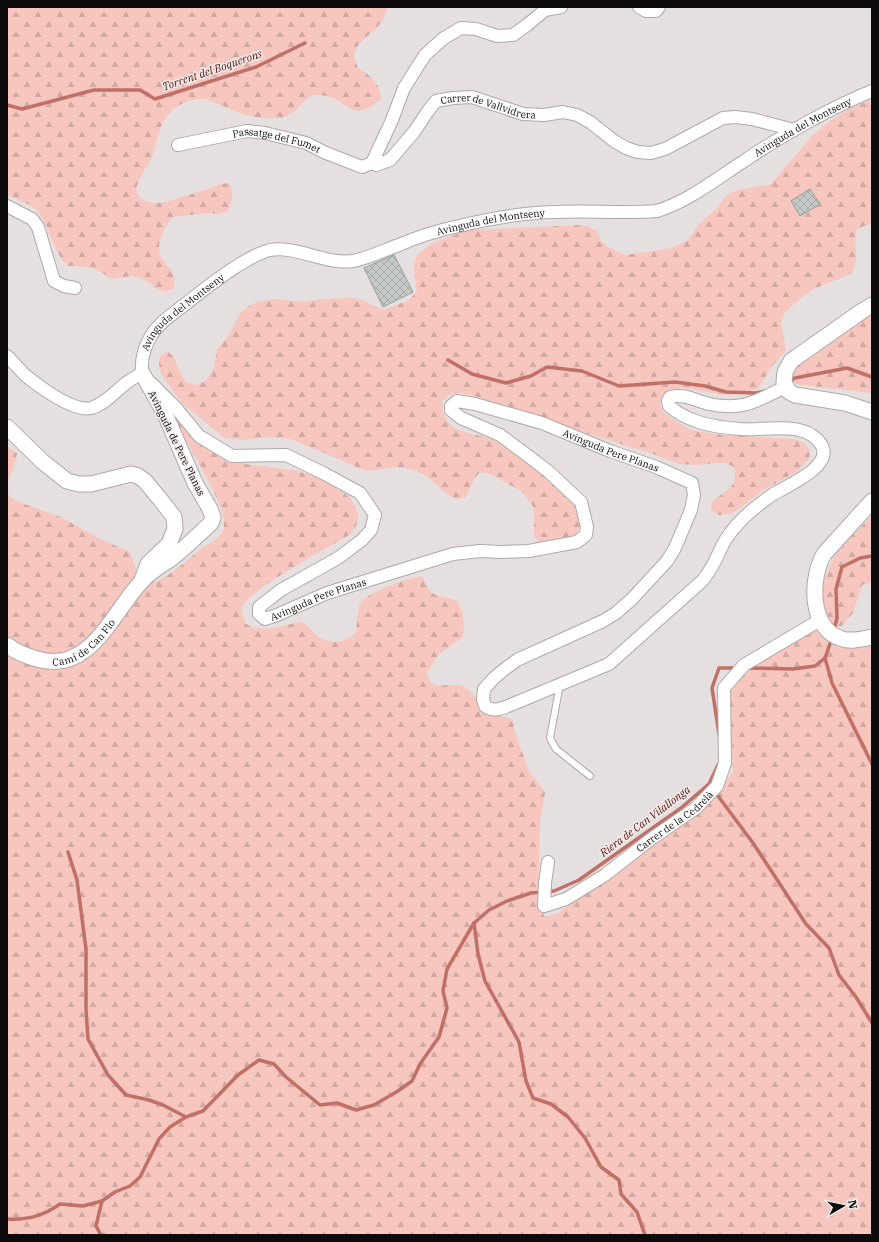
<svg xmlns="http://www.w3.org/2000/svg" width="879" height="1242" font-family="'IBM Plex Serif',serif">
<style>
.forest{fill:url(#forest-firs)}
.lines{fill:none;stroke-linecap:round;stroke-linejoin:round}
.stream{stroke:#c07066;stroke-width:3.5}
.building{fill:url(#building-cross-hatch);stroke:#999c99}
.service-casing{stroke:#aea9a8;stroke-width:8}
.minor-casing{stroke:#aea9a8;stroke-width:14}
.tertiary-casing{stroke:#aea9a8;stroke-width:17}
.service{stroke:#fff;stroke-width:6}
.minor{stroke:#fff;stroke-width:12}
.tertiary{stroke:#fff;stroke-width:15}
.labels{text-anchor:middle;stroke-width:3;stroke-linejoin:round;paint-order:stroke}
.street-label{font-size:10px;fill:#0d0b0b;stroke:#f2edec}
.water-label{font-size:11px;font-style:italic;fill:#5a110c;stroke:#f2edec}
</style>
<defs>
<pattern id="forest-firs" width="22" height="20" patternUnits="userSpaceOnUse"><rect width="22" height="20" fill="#f6c6bf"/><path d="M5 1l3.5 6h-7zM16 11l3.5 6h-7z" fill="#d2a9a3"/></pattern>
<pattern id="building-cross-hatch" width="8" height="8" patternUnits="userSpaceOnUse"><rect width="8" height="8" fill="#c5c9c6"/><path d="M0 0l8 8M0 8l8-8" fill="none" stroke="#a8aba9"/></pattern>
</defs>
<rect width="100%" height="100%" fill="#e5e0df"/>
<!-- forest -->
<g class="forest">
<path d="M7,7H388C386,13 384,19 380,24C371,36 346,46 357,65C359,70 362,70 366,73C375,80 380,87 381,99C348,127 348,95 319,95C301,94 300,116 279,118C263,120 247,116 232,110C223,106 215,102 206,99C199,98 192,100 186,102C157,114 161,135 151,159C150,163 147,166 145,169C141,175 138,182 136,189L140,198L148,202L157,203L166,202L211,188L219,184L229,183C234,194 233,200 228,211L218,214L207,213L173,217C165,225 156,243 160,254C166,270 176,266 174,288L166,292L157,289L149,282L140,278L131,276L112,279C92,266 91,267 68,266C50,250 50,219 33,207C25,202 15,199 7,195Z"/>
<path d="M872,100V224L866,225L856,230C853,247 861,256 851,274L816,288L807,293L784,313L781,322L786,350L774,364L758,388L749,392L730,395L720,394L682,388L672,389L663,394L660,403L663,412L687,428L696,431L723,435L795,439L804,443L810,450L809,459L796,472L762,491L738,510L730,514L719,515L711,510L712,502C725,490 739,488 734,467L726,463H716L697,465L679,464L653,454L554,423L475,396C468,394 457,391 449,395C446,396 444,400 442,402C443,411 444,420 452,426C461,433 483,435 495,441C521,454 544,474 565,494C569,498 575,503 578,507C583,519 581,533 570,539C563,543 547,543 540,544L534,536V516L533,507L528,499L521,491L488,473H479C472,481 470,489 465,498L456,499L447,494L426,476L416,471L405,468L395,467L366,471L291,439L271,437L243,440L224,438L181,402L161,374L159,365L160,356L167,351L174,357L181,374L186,382L196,385L204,382L210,375L214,367L217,350L229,335L241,312L249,306L257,302L276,299L303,302L321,299L351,298L360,299L384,310L409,300L417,291L414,273V264L417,255L432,243L468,230L581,225L590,227L598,232L601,241L608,247L625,255L672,248L688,240L698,225L718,207L723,199L730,193L738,190L771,184L813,135C831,119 850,106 872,100Z"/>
<path d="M872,313V393L802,385L793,382L788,374L790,366Z"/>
<path d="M177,421L184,427L196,442L212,452L229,460L246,464L293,470L311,475L320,479L344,493L351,499L359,515L356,526L351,534C331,546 250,589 243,606C240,612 244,619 246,624C264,634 282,625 301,622C309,626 310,629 315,634C328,646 344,643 356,633C357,625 357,612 360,605C364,592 409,578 422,576C425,581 428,590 432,593C439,598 450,597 458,601C463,613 465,624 463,637L438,655L427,673L430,681C432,683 435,685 438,685C450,687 461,681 471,692C477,698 481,708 487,715L505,717L513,720L514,729L529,771L545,792L540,823L538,903L545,917L558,913L631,861L721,789L733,771L729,689L745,669L813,628L831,641L838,648L872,642V1235H7V488L9,496L16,501L61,517L98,538L130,552L137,573L156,582C164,577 172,573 179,567C186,562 192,556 198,551C206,545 217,541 222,532C235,513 184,444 177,421Z"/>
<path d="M7,447L17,453C16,466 9,475 7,487Z"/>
<path d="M872,516V582L862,585L853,613L842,626H832L823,613L822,586L836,551Z"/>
</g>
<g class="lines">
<!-- stream -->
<g class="stream">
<path d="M7,105L22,109L94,90H140L155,99L256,67L305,43"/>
<path d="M448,360L472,374L506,383L531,376L547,367L582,371L619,386L675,382L705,386L726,392L756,393L766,391"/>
<path d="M790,381L795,378L847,368L872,377"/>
<path d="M834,630L837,618L836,589L842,567L860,558L872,556"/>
<path d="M825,658L832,683L872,764"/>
<path d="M747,668L793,669L815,666L825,658L832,638"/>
<path d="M719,734L712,688L719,668H737"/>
<path d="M715,792L753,843L806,924L829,948L839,975L856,997L872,1023"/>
<path d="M68,852L77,880L86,949V1009L88,1039L108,1075L126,1095L149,1100L163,1105L186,1117"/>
<path d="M474,923L478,954L485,981L519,1042L526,1081L533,1098L551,1104L568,1117L585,1138L601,1167L619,1180L621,1194L637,1212L645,1235"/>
<path d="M7,1219C28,1220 43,1216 60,1204L83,1206L102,1201L115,1192L130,1186L140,1177L159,1139L170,1127L186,1117L203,1111L238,1075L259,1060L274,1064L286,1077L320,1105L337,1103L356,1110L374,1105L398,1091L412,1081L420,1064L439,1037L447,1008L443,991L447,969L474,923L489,910L507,901L531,893L554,891L579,880L681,808L709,784L718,765"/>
<path d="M101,1235L96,1226L102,1201"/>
</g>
</g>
<!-- building -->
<g class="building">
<path d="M810,189L820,204L800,216L791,201Z"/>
<path d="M394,255L413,292L383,307L364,268Z"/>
</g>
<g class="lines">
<!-- service casing -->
<g class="service-casing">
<path id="service" d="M560,684L550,738L556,749L590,776"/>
</g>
<!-- minor casing -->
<g class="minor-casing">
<g id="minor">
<path d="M639,7L646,11H656L659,7"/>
<path id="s1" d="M178,145L247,131L265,133L306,143L326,153L362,167L372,163"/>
<path id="s2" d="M372,163L376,165L390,160L414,132L428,111L436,101L453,98L472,97L523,114L544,115L563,112L577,115L590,122L614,141L626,148L638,152L651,153L665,149L723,118L735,117L752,119L794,130"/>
<path d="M372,163L392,120L404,88L425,55L444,38L461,28L476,29L497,36L513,35L527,25L545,10L561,7"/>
<path d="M7,206L32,219L38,227L54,281L64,286L75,288"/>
<path d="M7,356C13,362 20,370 26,376C40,387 73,412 91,408C106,404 117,389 129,381C133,378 138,376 142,373"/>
<path id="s3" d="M142,373C141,360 144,347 151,336C158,323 173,314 184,305C205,289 245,256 270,250C295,245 326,265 353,261C369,258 384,250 399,245C417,237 440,230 459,226C484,220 510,215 536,213C576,209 617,214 657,211C689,201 716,179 744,161C764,147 785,135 806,123C828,111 849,100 872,91"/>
<path id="s4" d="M151,383L176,408L199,436L232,456L286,455L325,474L360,493L375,515L371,530L362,540L338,558L281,590L259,607V614L265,619L277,615L327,593L453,554L480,551L502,552L529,551L577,542L586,535L587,527L581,502L549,472L527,455L500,435L461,418L451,410V406L457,401L475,404L542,423L610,451L656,467L692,483L694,495L691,510L675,548L667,561L632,599L616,613L603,621L539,650L517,660L506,668L494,678L484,689L483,699L485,706C494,713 503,708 513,704L609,664L702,581C715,566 717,554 726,539C737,522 756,506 772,495C786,486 833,467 822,446C807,419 765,431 740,429C714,427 689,423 669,406L668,401L670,397C684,393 696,401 709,404C742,411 757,401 785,387"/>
<path id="s5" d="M548,862L545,883L544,906L566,899L605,875L651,839L696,808L717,786L725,763L724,688L744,665L820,620"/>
</g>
</g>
<!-- tertiary casing -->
<g class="tertiary-casing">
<g id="tertiary">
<path d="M872,305L862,311L791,361L785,372L784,382L788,391L795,395L845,403L872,412"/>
<path d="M7,427L43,462L67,481L79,484H91L131,474L138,476L145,481L159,498L174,517L175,529L169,544L148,564L142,580"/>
<path d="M872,501L824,554C810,578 809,629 842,639C851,642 862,639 872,637"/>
<path id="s6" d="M7,645C16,652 26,656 37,659C90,675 112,613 141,582C149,572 162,565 172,558C186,547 198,535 211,523L213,517L210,509L195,483L165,414L142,373"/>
</g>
</g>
<!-- service -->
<use href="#service" class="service"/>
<!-- minor -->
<use href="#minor" class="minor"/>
<!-- tertiary -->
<use href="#tertiary" class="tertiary"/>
</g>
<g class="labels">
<!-- street labels -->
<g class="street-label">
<text dy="4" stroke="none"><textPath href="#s2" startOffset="148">Carrer de Vallvidrera</textPath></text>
<text dy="4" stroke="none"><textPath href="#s3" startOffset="751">Avinguda del Montseny</textPath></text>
<text dy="4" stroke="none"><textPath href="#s1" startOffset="101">Passatge del Fumet</textPath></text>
<text dy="4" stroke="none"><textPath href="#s3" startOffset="415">Avinguda del Montseny</textPath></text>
<text dy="4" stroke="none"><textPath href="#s3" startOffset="78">Avinguda del Montseny</textPath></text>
<text transform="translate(177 443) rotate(64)" y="4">Avinguda de Pere Planas</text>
<text dy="4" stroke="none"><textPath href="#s4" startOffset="1145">Avinguda Pere Planas</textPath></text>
<text dy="4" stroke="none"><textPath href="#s4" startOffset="498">Avinguda Pere Planas</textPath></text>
<text dy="4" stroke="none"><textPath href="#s6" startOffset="87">Camí de Can Flo</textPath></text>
<text dy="4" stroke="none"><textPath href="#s5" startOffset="201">Carrer de la Cedrelà</textPath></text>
</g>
<!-- water labels -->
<g class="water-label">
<text transform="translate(212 70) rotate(-19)" y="4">Torrent del Boquerons</text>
<text transform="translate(645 821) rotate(-37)" y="4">Riera de Can Vilallonga</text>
</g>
</g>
<!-- border -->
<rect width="879" height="1242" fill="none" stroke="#0d0b0b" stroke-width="16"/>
<!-- north arrow -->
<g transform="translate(843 1206) rotate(81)" stroke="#f2edec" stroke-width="3" paint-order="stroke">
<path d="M0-3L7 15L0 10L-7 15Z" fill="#0d0b0b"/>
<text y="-6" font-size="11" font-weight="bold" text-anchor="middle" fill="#0d0b0b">N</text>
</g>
</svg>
